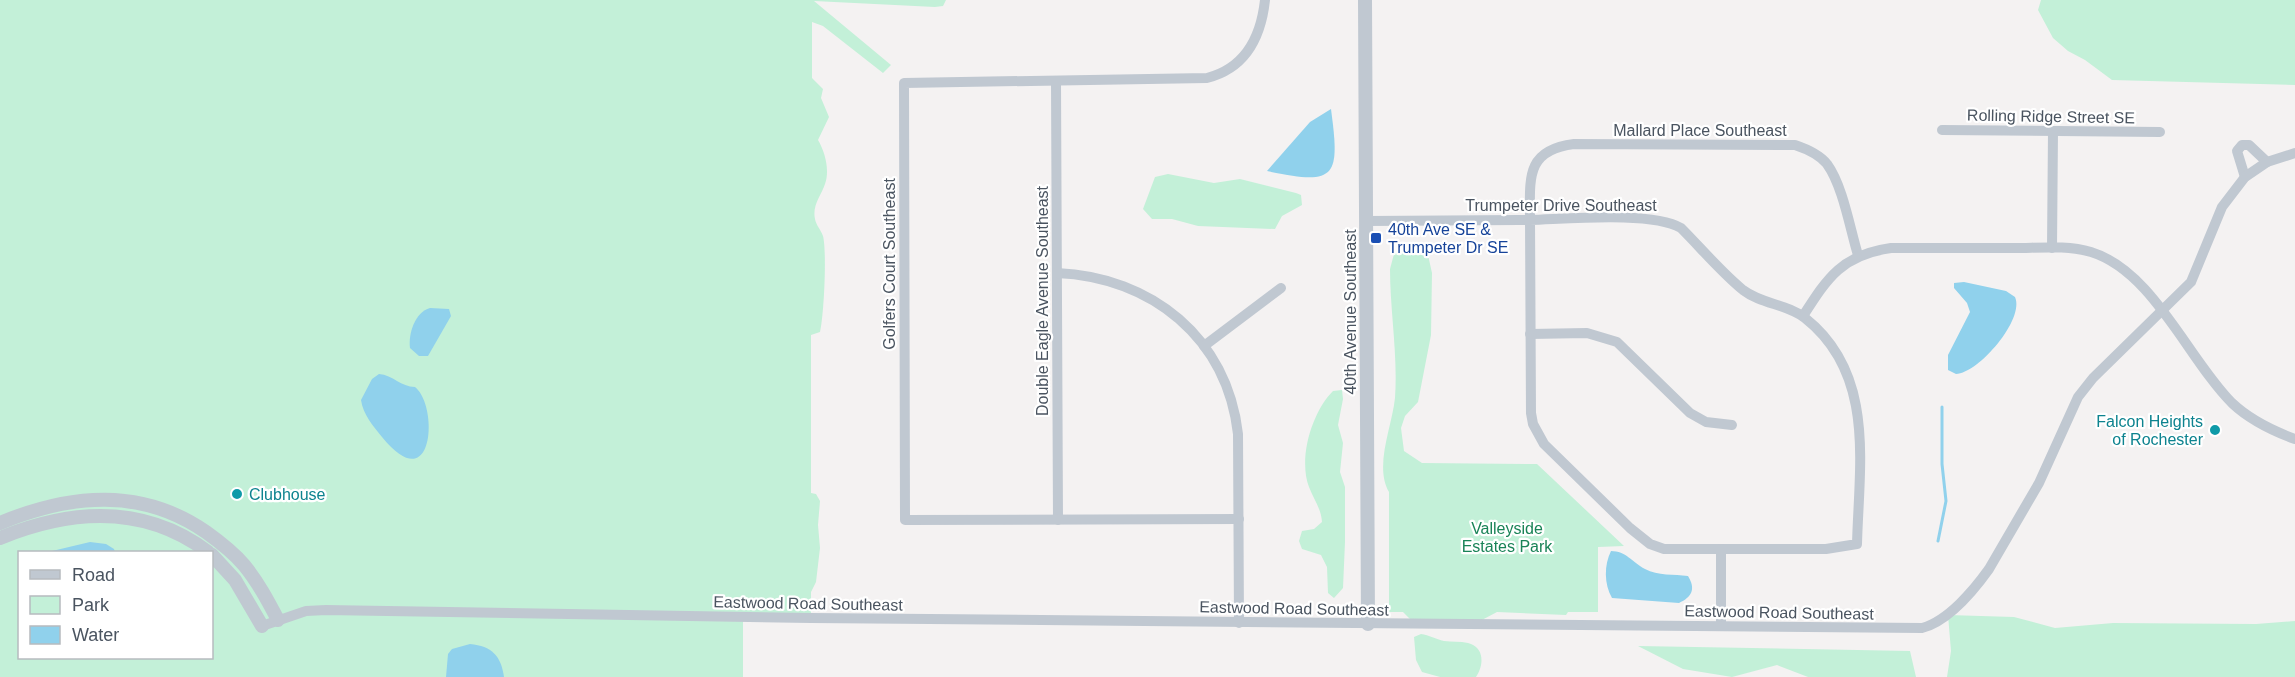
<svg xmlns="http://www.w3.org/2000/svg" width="2295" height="677" font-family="Arial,sans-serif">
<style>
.green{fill:#c3f0d8;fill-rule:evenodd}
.water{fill:#90d1ec}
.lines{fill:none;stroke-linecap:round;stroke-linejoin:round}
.stream{stroke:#90d1ec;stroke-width:3}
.minor{stroke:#c0c8d1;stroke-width:10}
.tertiary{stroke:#c0c8d1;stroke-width:14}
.transit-dot{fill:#1a4fb4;stroke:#fff;stroke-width:2}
.culture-dot{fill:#0f9aa8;stroke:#fff;stroke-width:2}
.labels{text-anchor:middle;stroke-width:4.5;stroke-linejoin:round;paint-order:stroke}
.street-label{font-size:16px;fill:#4a5460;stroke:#fff}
.transit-label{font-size:16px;fill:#164399;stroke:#fff;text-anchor:start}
.culture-label{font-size:16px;fill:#0d838f;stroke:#fff;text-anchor:end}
.park-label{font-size:16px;fill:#198357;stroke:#fff}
</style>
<rect width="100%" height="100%" fill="#f4f2f2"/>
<!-- green -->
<g class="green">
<path d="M0,0H946L943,6L935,7L814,1L891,65L883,73L823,26L812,22V78L823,89L821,98L829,117L818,140C825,152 830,170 825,184C821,196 812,205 815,219C816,225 821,230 823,236C827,251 824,316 820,332L811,335V493L816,494L820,501L818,525L820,548L816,582L811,592V618L743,616V677H0ZM20,552H212V658H20Z"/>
<path d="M2041,0H2295V85L2112,80L2085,60L2068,51L2053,38L2038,10Z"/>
<path d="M1168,174L1214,183L1240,179L1296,193L1301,195L1302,205L1282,216L1275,229L1198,226L1172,219H1152L1143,209L1155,177Z"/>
<path d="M1403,248H1417L1428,255L1432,273L1431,335L1418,402L1405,416L1401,428L1404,451L1422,463L1537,464L1624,546L1598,547V612H1568L1566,615L1497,612L1480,621L1410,619L1403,612H1389V492C1374,466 1392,427 1395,398C1398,355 1390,311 1390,269L1394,254Z"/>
<path d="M1342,390L1343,399L1338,425L1343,443L1340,472L1345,487V542L1343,588L1334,598L1328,593L1327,567L1321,555L1302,549L1299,541L1302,531L1314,529L1322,522C1321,508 1314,500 1309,487C1298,458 1312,412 1333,391Z"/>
<path d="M1948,615L2014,617L2055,628L2113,623L2256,624L2295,621V677H1947L1951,651Z"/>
<path d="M1421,634C1429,635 1436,639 1444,641C1452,642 1460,641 1468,643C1485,647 1484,666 1476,677H1440L1422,672L1416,660L1414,637Z"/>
<path d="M1638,646L1910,651L1916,677H1808L1777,665L1732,677L1683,669Z"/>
</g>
<!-- water -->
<g class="water">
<path d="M1331,109C1340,177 1337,186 1267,171L1310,122Z"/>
<path d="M1964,282L2006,291L2015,297C2025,319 1979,373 1956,374L1948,370V355L1970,312L1967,303L1954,288V283Z"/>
<path d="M430,308L449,309L451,316L428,356H419L410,348C408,334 415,312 430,308Z"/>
<path d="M379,374C393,375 401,387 415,387C439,406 434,501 382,437C373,426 363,414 361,400L372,379Z"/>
<path d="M90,542L106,544L114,549L115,552H48Z"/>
<path d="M1611,551C1626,551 1632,562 1645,569C1658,576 1674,574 1688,576C1696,589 1692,597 1679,603L1612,598C1604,584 1604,565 1611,551Z"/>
<path d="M470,644C492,646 501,656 504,677H446L448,654L452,649Z"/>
</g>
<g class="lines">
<!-- stream -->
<path class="stream" d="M1938,541L1946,501L1942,464V407"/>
<!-- minor -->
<g class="minor">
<path d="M1056,82L1058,520"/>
<path d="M1942,130L2160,132"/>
<path d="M2245,177L2237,151L2242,145H2249L2267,162"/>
<path d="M1367,221L1519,220H1530C1567,219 1652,211 1681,228C1701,248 1721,272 1743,290C1761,304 1787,304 1805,318C1876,374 1859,465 1857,544L1826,549H1664L1650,544L1630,528L1544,444L1533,424L1531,413L1530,220C1530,179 1525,150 1574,144L1795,145C1807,149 1819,154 1827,164C1843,186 1850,229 1858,255"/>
<path d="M2052,248L2053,131"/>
<path d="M1057,273C1152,277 1227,338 1238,434L1239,623"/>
<path d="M1803,316C1828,277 1842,255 1891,248C1932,248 1973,248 2014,248C2039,248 2067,245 2091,252C2153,271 2188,359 2232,403C2250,420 2273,431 2295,439"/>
<path d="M1530,334L1587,333L1617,342L1690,413L1706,422L1732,425"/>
<path d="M1204,346L1281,288"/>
<path d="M1239,519L905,520L904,83L1207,78C1246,68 1261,37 1265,0"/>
<path d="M1721,549V626"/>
<path d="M262,626L306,611L326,610L811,618L1922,628C1948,621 1974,590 1989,569L2039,483L2078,397L2093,378L2191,282L2222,207L2245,177L2267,162L2295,153"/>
</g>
<!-- tertiary -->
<g class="tertiary">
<path d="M1365,0L1368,624"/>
<path d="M0,523C70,494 141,487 206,532C220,542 233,552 244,565C258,582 268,601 278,620"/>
<path d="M0,538C71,509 144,504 208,552"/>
<path d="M212,555L235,580L262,626"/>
</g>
</g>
<!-- markers -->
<rect class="transit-dot" x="1370" y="232" width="12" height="12" rx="3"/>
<g class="culture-dot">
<circle cx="2215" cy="430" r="6"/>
<circle cx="237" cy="494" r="6"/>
</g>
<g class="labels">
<!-- street labels -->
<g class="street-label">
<text transform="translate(2051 116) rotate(1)" y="6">Rolling Ridge Street SE</text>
<text x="1700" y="136">Mallard Place Southeast</text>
<text x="1561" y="211">Trumpeter Drive Southeast</text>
<text transform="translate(889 264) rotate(-90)" y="6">Golfers Court Southeast</text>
<text transform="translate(1042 301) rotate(-90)" y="6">Double Eagle Avenue Southeast</text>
<text transform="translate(1350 312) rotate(-90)" y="6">40th Avenue Southeast</text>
<text transform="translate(808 603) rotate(1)" y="6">Eastwood Road Southeast</text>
<text transform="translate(1294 608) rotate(1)" y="6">Eastwood Road Southeast</text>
<text transform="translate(1779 612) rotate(1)" y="6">Eastwood Road Southeast</text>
</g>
<!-- transit labels -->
<g class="transit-label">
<text x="1388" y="235">40th Ave SE &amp;<tspan x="1388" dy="18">Trumpeter Dr SE</tspan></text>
</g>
<!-- culture labels -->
<g class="culture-label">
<text x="2203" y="427">Falcon Heights<tspan x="2203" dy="18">of Rochester</tspan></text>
<text x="249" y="500" text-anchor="start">Clubhouse</text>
</g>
<!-- park labels -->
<g class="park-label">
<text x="1507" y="534">Valleyside<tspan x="1507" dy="18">Estates Park</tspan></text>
</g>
</g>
<!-- legend -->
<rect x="18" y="551" width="195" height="108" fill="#ffffff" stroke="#b7bbbf" stroke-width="1.5"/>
<rect x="30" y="570" width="30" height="9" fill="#c0c8d1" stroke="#b7bbbf" stroke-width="1.5"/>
<text x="72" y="581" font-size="18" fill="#4a5460">Road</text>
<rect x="30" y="596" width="30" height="18" fill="#c3f0d8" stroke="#b7bbbf" stroke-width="1.5"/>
<text x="72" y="611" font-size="18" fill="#4a5460">Park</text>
<rect x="30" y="626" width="30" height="18" fill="#90d1ec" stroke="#b7bbbf" stroke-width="1.5"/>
<text x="72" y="641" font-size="18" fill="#4a5460">Water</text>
</svg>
